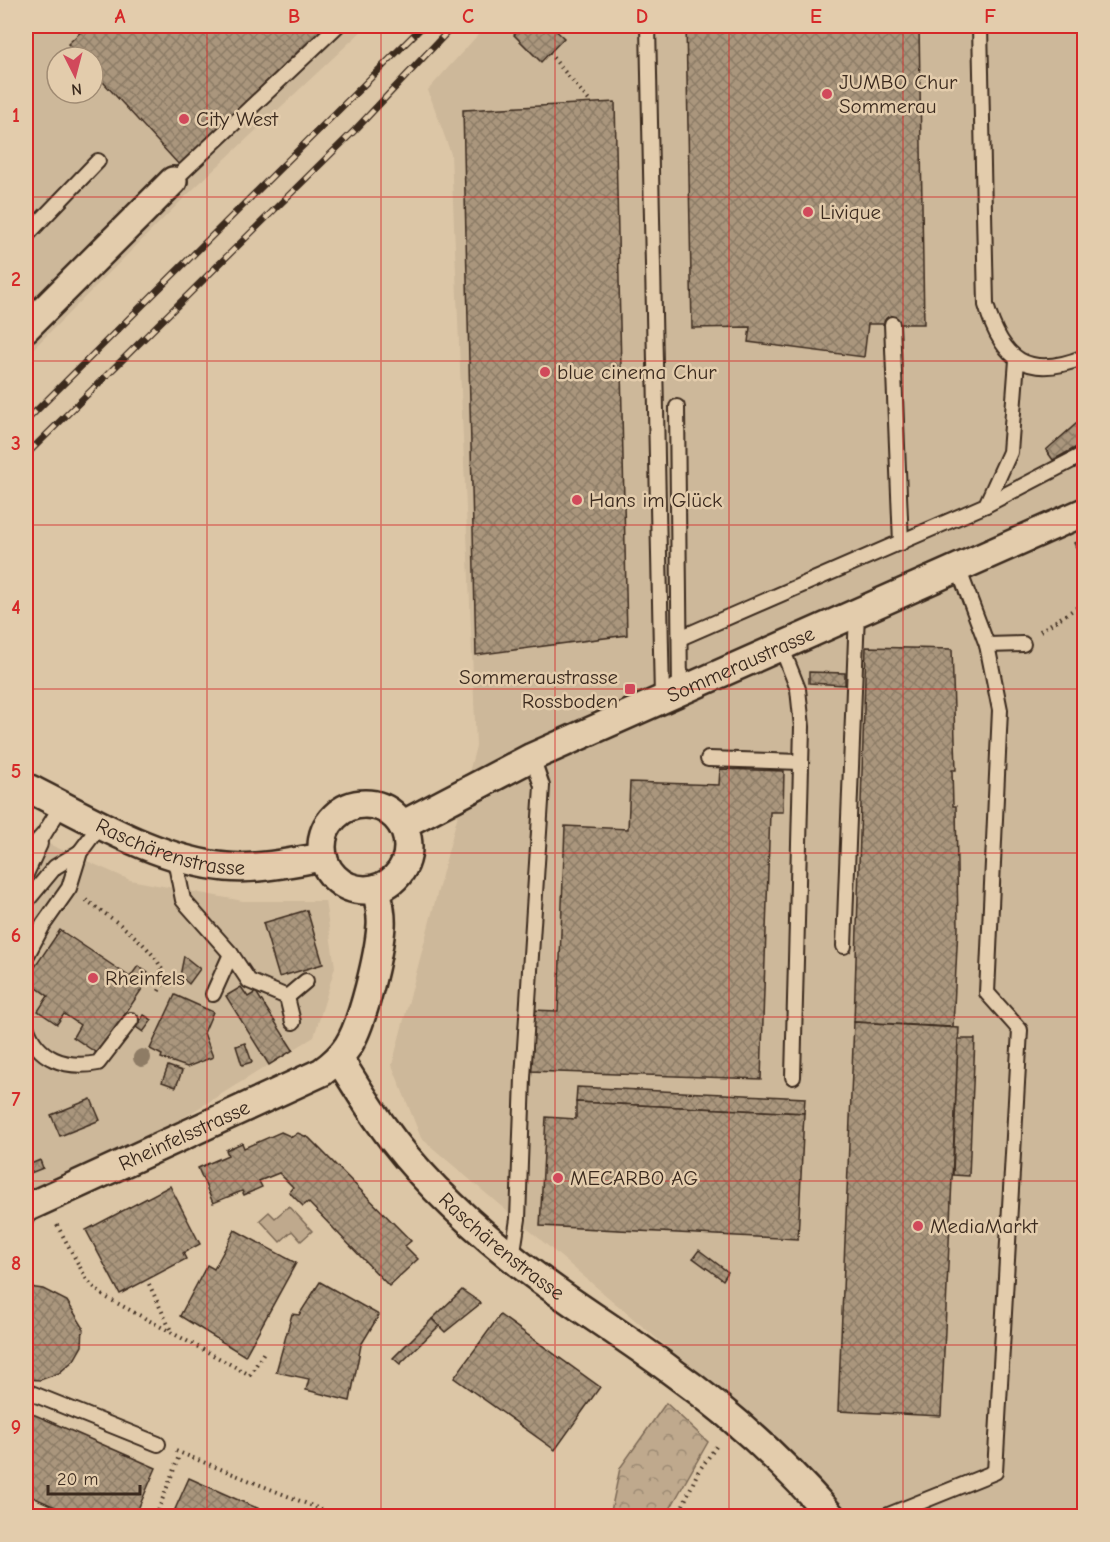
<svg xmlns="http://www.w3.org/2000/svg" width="1110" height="1542" font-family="'Comic Neue',sans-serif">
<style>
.built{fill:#cdb89a;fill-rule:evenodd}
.forest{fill:url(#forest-crowns);stroke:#7d6a56;stroke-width:1.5}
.park{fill:#bfa98d;stroke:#7d6a56;stroke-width:1.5}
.building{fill:url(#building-cross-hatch);stroke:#3b2a1e;stroke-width:1.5}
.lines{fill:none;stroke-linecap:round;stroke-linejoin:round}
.lane-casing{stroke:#3b2a1e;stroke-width:18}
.street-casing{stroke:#3b2a1e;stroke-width:32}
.path{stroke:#3b2a1e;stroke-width:4;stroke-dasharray:1.5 4.5;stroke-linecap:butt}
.lane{stroke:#e3ccac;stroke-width:14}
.street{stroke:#e3ccac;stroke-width:27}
.rail-casing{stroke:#3b2a1e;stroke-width:7}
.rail{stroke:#e3ccac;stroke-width:4.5;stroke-dasharray:14;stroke-linecap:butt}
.tree{fill:#8e7b65}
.grid{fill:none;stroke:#d62828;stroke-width:1.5;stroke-opacity:0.55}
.poi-dot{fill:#d1495b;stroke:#e3ccac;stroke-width:2}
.labels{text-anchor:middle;stroke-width:5;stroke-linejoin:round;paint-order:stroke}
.poi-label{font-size:21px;fill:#3b2a1e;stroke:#e3ccac;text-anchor:start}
.street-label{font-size:21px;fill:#3b2a1e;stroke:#e3ccac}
.neatline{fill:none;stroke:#d62828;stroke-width:2}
.grid-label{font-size:20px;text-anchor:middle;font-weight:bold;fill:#d62828}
</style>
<defs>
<pattern id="forest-crowns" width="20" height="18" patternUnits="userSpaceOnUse" patternTransform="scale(1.5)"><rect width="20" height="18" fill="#bfa98d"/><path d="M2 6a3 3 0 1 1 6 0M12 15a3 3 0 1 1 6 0" fill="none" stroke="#9c8a73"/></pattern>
<pattern id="building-cross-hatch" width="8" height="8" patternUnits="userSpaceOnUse" patternTransform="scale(1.5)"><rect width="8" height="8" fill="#aa967d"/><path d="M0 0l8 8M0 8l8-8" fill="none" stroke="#8c7b66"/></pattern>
</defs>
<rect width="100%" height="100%" fill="#dcc6a6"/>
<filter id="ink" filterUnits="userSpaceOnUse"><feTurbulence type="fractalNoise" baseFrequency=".0167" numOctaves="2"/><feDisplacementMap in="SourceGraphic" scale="12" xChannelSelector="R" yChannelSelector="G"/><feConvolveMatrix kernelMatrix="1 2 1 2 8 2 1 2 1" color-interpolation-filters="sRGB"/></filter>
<g filter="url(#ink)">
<!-- built -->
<g class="built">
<path d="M26,26H367L187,195L26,356ZM57,57H93V93H57Z"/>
<path d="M486,26H1084V1516H847L802,1462L421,1138L392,1065L476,746L451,154L428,90Z"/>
<path d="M26,834L130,880L243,901H325L335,967L314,1037L38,1207L26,1268Z"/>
</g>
<!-- forest -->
<path class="forest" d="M666,1403L708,1442L666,1516H610L620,1468Z"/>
<!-- park -->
<path class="park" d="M289,1206L312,1231L301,1241L292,1231L280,1242L260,1220L269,1212L275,1218Z"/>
<!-- building -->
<g class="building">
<path d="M87,26H329L181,167L93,71V57H80L68,44Z"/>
<path d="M524,26H551L564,38L541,62L514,35Z"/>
<path d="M686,26H919L924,324H868L864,357L748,342L750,327L692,328Z"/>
<path d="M615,102L627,635L476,655L463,110Z"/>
<path d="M1084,417V443L1053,460L1046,450Z"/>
<path d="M1084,539V549L1078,552L1074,543Z"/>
<path d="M866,647L952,649L956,770H952L953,806H956L958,927L953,1027L854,1022Z"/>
<path d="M809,672L845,673V685L809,683Z"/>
<path d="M720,769L784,771L783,812H770L761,1079L529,1071L532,1010L558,1011L565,826L628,829L630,782L719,785Z"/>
<path d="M307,910L323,964L279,977L263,923Z"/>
<path d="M60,930L130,977L138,966L148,973L141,984L144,986L98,1054L73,1037L80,1025L64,1014L57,1024L38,1011L48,996L26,980Z"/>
<path d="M184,956L200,969L189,984L180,976Z"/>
<path d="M241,987L248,997L256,992L293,1050L269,1065L226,996Z"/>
<path d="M175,995L213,1012L204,1033L213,1057L187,1067L161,1058L162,1055L150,1049Z"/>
<path d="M144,1015L152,1020L143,1032L136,1027Z"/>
<path d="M854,1022L959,1028L941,1416L838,1411Z"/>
<path d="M958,1039H975L969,1176L953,1175Z"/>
<path d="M245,1043L252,1062L242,1065L236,1046Z"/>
<path d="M168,1066L182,1071L176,1087L162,1082Z"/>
<path d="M577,1087L805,1098L804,1113L576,1102Z"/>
<path d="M91,1099L100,1120L60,1136L51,1115Z"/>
<path d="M576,1102L804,1113L798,1239L540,1226L546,1117L576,1119Z"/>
<path d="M281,1132L292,1137L298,1133L309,1138L411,1241L405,1246L418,1259L389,1286L308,1202L303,1206L289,1192L293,1187L279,1173L259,1181L262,1187L244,1195L242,1191L213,1203L198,1168L228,1155L226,1150L242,1143L244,1148Z"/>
<path d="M40,1160L43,1168L28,1174L26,1166Z"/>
<path d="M170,1186L200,1244L183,1253L186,1259L120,1294L86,1230Z"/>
<path d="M235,1230L296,1263L245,1356L180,1316L207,1265L214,1269Z"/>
<path d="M699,1250L728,1272L723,1280L693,1258Z"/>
<path d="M320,1282L379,1315L361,1345L350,1401L306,1390L309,1379L276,1372L292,1314L299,1315Z"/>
<path d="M29,1287L43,1289L67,1301L83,1327L82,1346L74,1360L59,1373L40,1380L26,1379V1288Z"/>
<path d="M462,1290L481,1303L445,1332L432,1319Z"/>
<path d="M500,1315L600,1387L555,1450L454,1378Z"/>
<path d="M432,1319L439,1326L400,1364L393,1358Z"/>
<path d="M26,1411L156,1468L135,1516H75L26,1494Z"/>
<path d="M189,1478L236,1499L276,1516H172Z"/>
</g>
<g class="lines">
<!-- lane casing -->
<g class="lane-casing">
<g id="lane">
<path d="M648,26L662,698"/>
<path d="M980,26L986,305C1002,360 1028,380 1084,357"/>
<path d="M173,181L337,26"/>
<path d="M26,236L98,161"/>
<path d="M892,324L901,543"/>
<path d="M677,407L680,690"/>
<path d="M986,505L1084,454"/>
<path d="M680,638L986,505L1010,452L1017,360"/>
<path d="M987,645L1023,644"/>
<path d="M781,646L798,689L802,727L793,1077"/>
<path d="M708,759L801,762"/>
<path d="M26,854L44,834L62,805"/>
<path d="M174,855L183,900L231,954L249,981L287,997L293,1022"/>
<path d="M26,874L40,844"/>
<path d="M26,902L55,867L80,852"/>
<path d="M844,946L857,613"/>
<path d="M26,957L43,925L69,888L80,852L101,824"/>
<path d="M213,994L231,954"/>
<path d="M287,997L306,981"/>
<path d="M26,1026C37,1060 66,1069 98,1063L131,1020"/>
<path d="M512,1258L518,1219L523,1078L542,786L532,757"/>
<path d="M26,1391L158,1444"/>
<path d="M886,1516L995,1472L1020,1030L987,993L1000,710L987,645L958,568"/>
</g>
</g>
<!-- street casing -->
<g class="street-casing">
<g id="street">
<path d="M26,328L173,181"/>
<path id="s1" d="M26,787C89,818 155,860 226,867C258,870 291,862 323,857"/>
<circle cx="365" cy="847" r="43"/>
<path id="s2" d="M402,825L532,757L1084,512"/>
<path id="s3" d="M339,1059C353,1081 366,1103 381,1124C416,1174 464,1219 511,1257C561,1298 618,1331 670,1370C730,1413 783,1461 831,1516"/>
<path id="s4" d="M26,1208L322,1072C333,1064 341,1057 348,1046C363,1023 379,954 381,926C382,914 379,901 376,889"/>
</g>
</g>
<!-- path -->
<g class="path">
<path d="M549,53L591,103"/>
<path d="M1040,631L1084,603"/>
<path d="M86,900C109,917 161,949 165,980L157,994"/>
<path d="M57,1225L87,1280L102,1295L250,1375L264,1352"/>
<path d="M149,1284L172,1333"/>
<path d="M176,1451L337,1516"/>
<path d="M156,1516L179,1456"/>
<path d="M678,1516L698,1472L718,1444"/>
</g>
<!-- lane -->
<use href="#lane" class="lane"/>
<!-- street -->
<use href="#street" class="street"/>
<!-- rail casing -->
<g class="rail-casing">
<g id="rail">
<path d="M26,421L423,26"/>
<path d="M26,455L355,130L453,26"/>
</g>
</g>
<!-- rail -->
<use href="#rail" class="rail"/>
</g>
<!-- trees -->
<circle class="tree" cx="142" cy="1058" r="9"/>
</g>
<!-- grid -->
<path class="grid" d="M207,26V1516M381,26V1516M555,26V1516M729,26V1516M903,26V1516M26,197H1084M26,361H1084M26,525H1084M26,689H1084M26,853H1084M26,1017H1084M26,1181H1084M26,1345H1084"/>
<!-- markers -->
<g class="poi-dot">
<circle cx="827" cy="94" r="6"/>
<circle cx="184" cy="119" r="6"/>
<circle cx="808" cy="212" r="6"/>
<circle cx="545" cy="372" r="6"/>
<circle cx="577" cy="500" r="6"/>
<rect x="624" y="683" width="12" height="12" rx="3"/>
<circle cx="93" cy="978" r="6"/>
<circle cx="558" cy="1178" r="6"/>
<circle cx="918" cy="1226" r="6"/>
</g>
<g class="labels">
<!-- poi labels -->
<g class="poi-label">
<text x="839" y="89">JUMBO Chur<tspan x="839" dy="24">Sommerau</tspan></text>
<text x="196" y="126">City West</text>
<text x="820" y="219">Livique</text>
<text x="557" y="379">blue cinema Chur</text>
<text x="589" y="507">Hans im Glück</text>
<text x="618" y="684" text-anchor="end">Sommeraustrasse<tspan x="618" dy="24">Rossboden</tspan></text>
<text x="105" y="985">Rheinfels</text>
<text x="570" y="1185">MECARBO AG</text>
<text x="930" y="1233">MediaMarkt</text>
</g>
<!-- street labels -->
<g class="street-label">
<text dy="7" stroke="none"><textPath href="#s2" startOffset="375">Sommeraustrasse</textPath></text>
<text dy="7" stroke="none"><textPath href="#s1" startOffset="158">Raschärenstrasse</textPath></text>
<text dy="7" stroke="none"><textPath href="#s4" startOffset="174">Rheinfelsstrasse</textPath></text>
<text dy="7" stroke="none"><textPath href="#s3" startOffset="250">Raschärenstrasse</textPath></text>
</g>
</g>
<!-- margin -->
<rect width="1110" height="1542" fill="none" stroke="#e3ccac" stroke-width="66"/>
<!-- north arrow -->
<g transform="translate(75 75) rotate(174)"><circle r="28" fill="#e3ccac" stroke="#a08b73" stroke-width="1.5"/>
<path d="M0-4.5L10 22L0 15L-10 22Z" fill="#d1495b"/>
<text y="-9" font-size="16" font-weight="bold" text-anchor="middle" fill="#3b2a1e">N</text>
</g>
<!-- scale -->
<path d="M48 1485v9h92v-9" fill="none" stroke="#3b2a1e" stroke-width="3"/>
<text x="57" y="1485" font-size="18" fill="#3b2a1e" stroke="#e3ccac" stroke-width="4.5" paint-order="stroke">20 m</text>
<rect x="33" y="33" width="1044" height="1476" class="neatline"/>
<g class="grid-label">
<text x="120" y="23">A</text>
<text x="294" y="23">B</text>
<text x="468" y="23">C</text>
<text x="642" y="23">D</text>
<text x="816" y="23">E</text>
<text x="990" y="23">F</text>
<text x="16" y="122">1</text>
<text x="16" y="286">2</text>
<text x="16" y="450">3</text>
<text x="16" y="614">4</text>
<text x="16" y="778">5</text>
<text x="16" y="942">6</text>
<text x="16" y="1106">7</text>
<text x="16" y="1270">8</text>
<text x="16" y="1434">9</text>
</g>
</svg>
